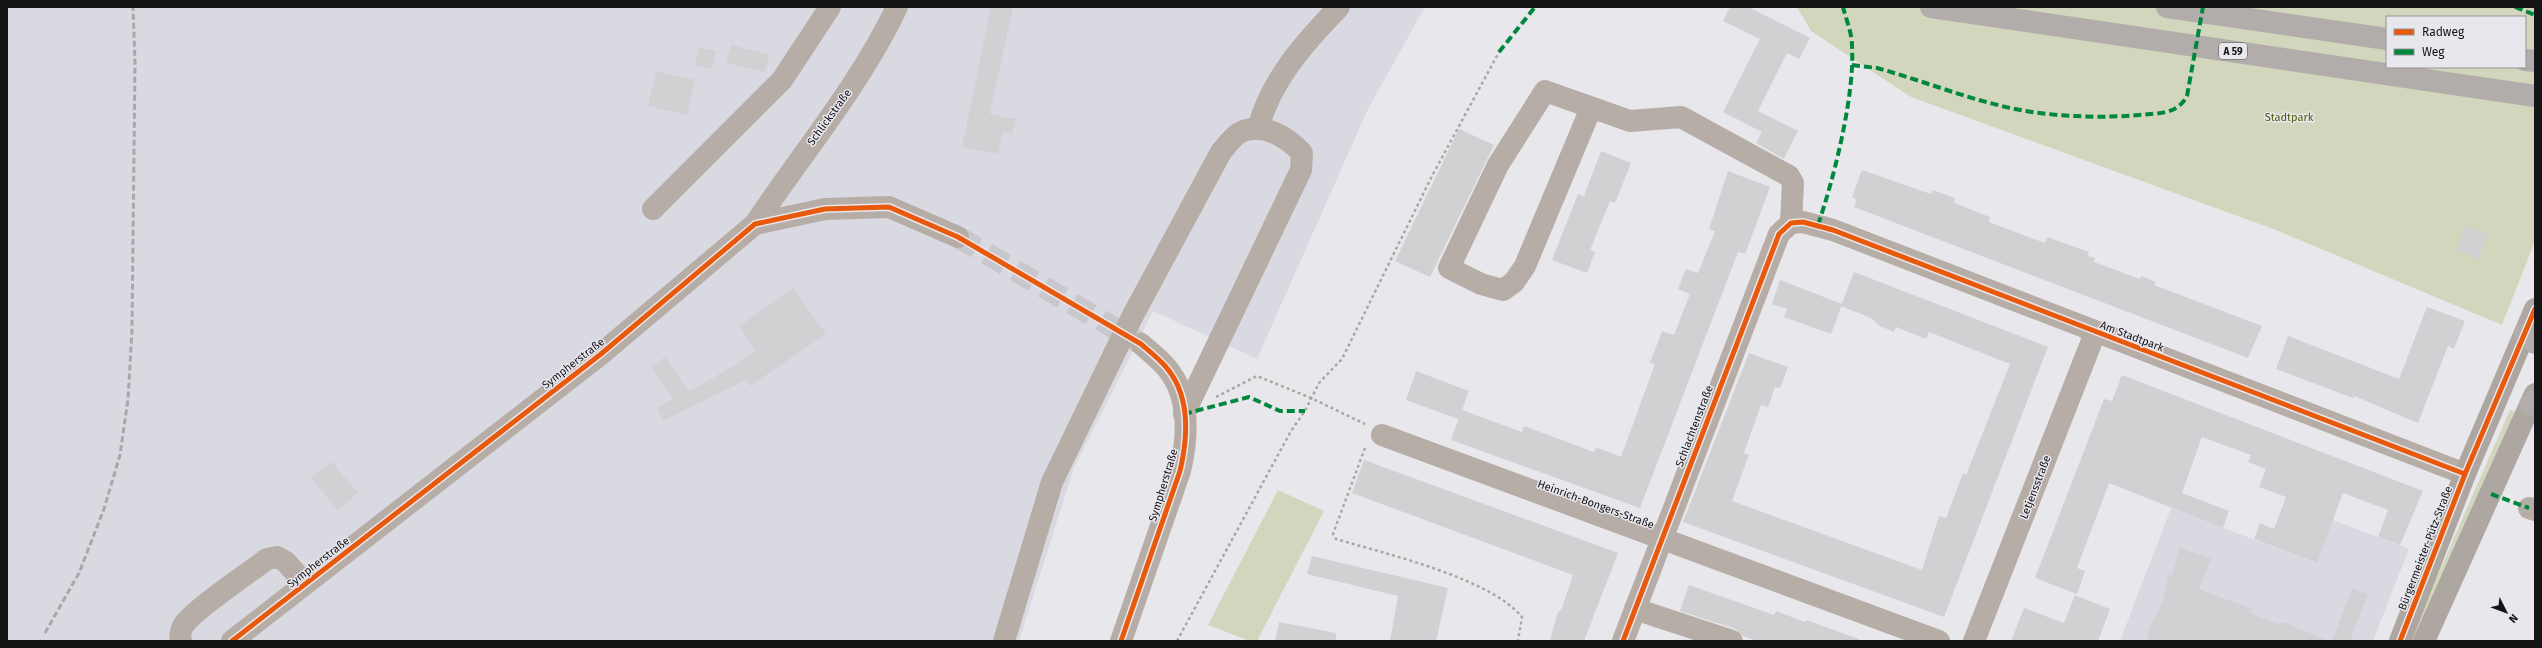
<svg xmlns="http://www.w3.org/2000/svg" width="2542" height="648" font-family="'Fira Sans',sans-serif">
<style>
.built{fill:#d9d9e2}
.green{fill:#d2d6bc;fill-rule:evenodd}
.building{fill:#d1d1d4}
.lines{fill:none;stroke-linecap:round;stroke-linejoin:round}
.minor-tunnel{stroke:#c8c8cc;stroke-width:22;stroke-dasharray:22 11;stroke-linecap:butt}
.path{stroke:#aca6a1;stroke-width:2.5;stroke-dasharray:3 3;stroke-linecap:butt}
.minor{stroke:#b6ada7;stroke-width:22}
.major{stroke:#aea7a1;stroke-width:22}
.highway{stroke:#b2adaa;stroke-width:22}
.rail{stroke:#aca7a5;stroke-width:3;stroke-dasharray:6 3;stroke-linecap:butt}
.quiet{stroke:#00873e;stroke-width:4;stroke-dasharray:8 4;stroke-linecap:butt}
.cycleway-casing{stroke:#e7e7ed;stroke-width:8}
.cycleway{stroke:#e8590c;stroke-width:5}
.labels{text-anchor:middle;stroke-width:3;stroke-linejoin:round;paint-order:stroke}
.shield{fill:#e7e7ed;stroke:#535357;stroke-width:1}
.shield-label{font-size:10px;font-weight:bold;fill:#141417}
.street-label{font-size:11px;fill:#141417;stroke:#e7e7ed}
.park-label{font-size:11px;fill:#515700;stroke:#e7e7ed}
</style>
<rect width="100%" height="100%" fill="#e8e8ec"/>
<!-- built -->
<g class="built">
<path d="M7,7H1425L1368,109L1257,359L1153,311L1074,468L1019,641H7Z"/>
<path d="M2171,508L2316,563L2333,520L2409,549L2373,641H2120Z"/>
</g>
<!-- green -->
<g class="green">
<path d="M1797,7H2535V241L2502,325L2276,230L1911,97L1811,31ZM2387,17H2525V67H2387Z"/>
<path d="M2510,410L2517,412L2414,641H2409Z"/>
<path d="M1278,490L1324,511L1257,641H1250L1208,625Z"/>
</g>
<!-- building -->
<g class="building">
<path d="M991,7H1013L990,114L1016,119L1012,134L1003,132L998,154L962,147Z"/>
<path d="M1730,7H1748L1810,38L1799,59L1787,53L1758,111L1798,131L1784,159L1756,143L1762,132L1723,112L1760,39L1723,21Z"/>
<path d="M731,45L769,54L765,72L726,63Z"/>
<path d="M699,47L716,51L712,69L695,65Z"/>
<path d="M656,71L695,80L687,115L648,106Z"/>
<path d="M1459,129L1494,145L1430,277L1395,261Z"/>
<path d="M1601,151L1631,163L1615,203L1610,201L1590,250L1595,252L1587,273L1552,260L1578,194L1584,196Z"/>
<path d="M1862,170L1931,194L1933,190L1955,198L1954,203L1990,217L1989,222L2045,243L2047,237L2089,252L2088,256L2095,258L2094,262L2140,279L2141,276L2156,282L2154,285L2262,326L2248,358L1854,207L1857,200L1852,197Z"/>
<path d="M1728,171L1770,187L1745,254L1738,252L1640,508L1451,440L1459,417L1458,419L1406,400L1416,371L1469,391L1462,410L1522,432L1524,426L1594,452L1596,447L1621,457L1655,364L1650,363L1662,331L1674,335L1690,294L1678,289L1686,269L1698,273L1715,231L1709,229Z"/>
<path d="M2466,226L2488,235L2478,259L2456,250Z"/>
<path d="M1854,272L2048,347L1944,617L1683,522L1749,353L1788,367L1780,388L1775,387L1768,407L1761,405L1744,453L1749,455L1732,501L1922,570L1939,516L1946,518L1963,473L1966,475L2010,364L1929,332L1926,339L1896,327L1894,332L1880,326L1871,318L1841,306Z"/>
<path d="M1780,280L1842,304L1831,334L1784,317L1787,309L1772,304Z"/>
<path d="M793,288L826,334L750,386L746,380L663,421L657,408L673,399L651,367L665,357L689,391L719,375L718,374L735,365L755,350L739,326Z"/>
<path d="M2427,307L2465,321L2454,349L2448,346L2418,423L2354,396L2353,398L2276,369L2288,336L2399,379Z"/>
<path d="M2122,375L2423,491L2400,545L2378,537L2388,510L2343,493L2317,563L2254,539L2260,523L2274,529L2286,497L2259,487L2266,469L2248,462L2251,455L2202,437L2182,493L2229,511L2223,528L2109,483L2077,568L2085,571L2077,594L2035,578L2104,399L2112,401Z"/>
<path d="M1364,460L1618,553L1584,641H1550L1557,614L1562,608L1573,575L1352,493Z"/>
<path d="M332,462L358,493L338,510L311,478Z"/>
<path d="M2179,547L2211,559L2199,589L2252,609L2250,613L2278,624L2283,622L2329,641H2146L2149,631H2147L2162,603L2169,574L2172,575Z"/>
<path d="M1312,556L1448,588L1436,641H1390L1398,596L1307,574Z"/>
<path d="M1689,585L1774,615L1776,611L1805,622L1806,620L1859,639V641H1757L1743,636L1736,629L1680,611Z"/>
<path d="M2352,589L2368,594L2350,641H2332Z"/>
<path d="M2075,595L2110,609L2098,641H2011L2024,608L2064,623Z"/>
<path d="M1279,622L1336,633V641H1275Z"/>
</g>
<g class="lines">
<!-- minor-tunnel -->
<path class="minor-tunnel" d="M958,237L1140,343"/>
<!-- path -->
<g class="path">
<path d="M1216,397L1257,376L1311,398L1365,424"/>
<path d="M1365,448L1333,534L1336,539C1386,554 1490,578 1522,617L1518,641"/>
<path d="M1177,641L1291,431L1305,411L1319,383L1342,359L1432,176L1499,52"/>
</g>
<!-- minor -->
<g class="minor">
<path d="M1591,108L1525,266L1514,282L1503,290L1481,284L1449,268L1498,165L1545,91L1630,121L1681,117L1789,176L1793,183L1791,223"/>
<path d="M1258,129C1270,81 1305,42 1339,7"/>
<path d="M653,209L782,80L830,7"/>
<path d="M1791,223L1803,222L1833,230L2465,474"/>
<path d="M755,224C803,152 860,85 897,7"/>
<path d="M1382,435L1939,641"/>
<path d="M2529,508L2535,510"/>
<path d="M1635,609L1732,641"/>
<path d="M181,641C180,635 180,632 183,626C194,609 249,573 267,559L277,557L286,562L305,584"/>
<path d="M232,641L601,354L755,224L825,209L889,207L958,237"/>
<path d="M1004,641L1052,482L1132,317L1221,152C1226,146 1234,135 1241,132C1263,122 1287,137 1302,153L1301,170L1184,414"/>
<path d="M1121,641L1180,471C1188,437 1191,396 1166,367C1159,359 1149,351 1141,344"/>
<path d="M1623,641L1779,234L1791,223"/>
<path d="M1974,641L2095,333"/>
</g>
<!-- major -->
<g class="major">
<path d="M2400,641L2465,474L2535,309"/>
<path d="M2424,641L2535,394"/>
</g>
<!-- highway -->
<g class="highway">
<path d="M1931,7L2535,96"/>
<path d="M2167,7L2387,39"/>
<path d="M2525,60L2535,61"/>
<path d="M2525,334L2535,343"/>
<path d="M2530,405L2535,400"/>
</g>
<!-- rail -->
<path class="rail" d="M45,633L79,573L104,509L120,455L128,399L132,330L135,63L133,7"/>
<!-- quiet -->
<g class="quiet">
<path d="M2515,7L2535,15"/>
<path d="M1499,52L1535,7"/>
<path d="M1852,65L1877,68C1928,82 1979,104 2032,112C2067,117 2105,118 2139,115C2158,113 2177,115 2187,96L2203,7"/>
<path d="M1818,225C1834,178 1855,95 1852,46C1852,33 1846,19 1843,7"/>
<path d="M1184,414L1249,397L1280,411H1305"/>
<path d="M2491,494L2529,508"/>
</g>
<!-- cycleway casing -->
<g class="cycleway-casing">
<g id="cycleway">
<path d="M232,641L601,354L755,224L825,209L889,207L958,237L1141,344C1149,351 1159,359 1166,367C1191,396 1188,437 1180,471L1121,641"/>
<path d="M1623,641L1779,234L1791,223L1803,222L1833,230L2465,474"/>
<path d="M2400,641L2465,474L2535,309"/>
</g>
</g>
<!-- cycleway -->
<use href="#cycleway" class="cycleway"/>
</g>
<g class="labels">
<!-- shield labels -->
<rect class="shield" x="2219" y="43" width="28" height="16" rx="3"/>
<g class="shield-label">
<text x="2233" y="55">A 59</text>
</g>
<!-- street labels -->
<g class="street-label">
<text transform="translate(829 117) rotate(-54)" y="4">Schlickstraße</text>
<text transform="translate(2132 336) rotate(21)" y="4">Am Stadtpark</text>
<text transform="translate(573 363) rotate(-38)" y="4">Sympherstraße</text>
<text transform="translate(1694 426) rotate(-69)" y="4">Schlachtenstraße</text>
<text transform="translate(1163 485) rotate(-73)" y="4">Sympherstraße</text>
<text transform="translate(2035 487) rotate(-69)" y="4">Letjensstraße</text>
<text transform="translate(1596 504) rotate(20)" y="4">Heinrich-Bongers-Straße</text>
<text transform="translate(2425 548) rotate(-69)" y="4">Bürgermeister-Pütz-Straße</text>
<text transform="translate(318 562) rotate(-38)" y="4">Sympherstraße</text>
</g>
<!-- park labels -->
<g class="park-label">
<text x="2289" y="121">Stadtpark</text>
</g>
</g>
<!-- border -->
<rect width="2542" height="648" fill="none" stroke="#141417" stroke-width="16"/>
<!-- legend -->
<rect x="2386" y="16" width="140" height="52" fill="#e7e7ed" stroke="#939397"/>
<rect x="2394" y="29" width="20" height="6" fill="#e8590c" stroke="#939397"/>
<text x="2422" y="36" font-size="12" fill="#141417">Radweg</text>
<rect x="2394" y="49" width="20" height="6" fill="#00873e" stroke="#939397"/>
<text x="2422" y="56" font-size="12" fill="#141417">Weg</text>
<!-- north arrow -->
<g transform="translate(2506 612) rotate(132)" stroke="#e7e7ed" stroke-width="3" paint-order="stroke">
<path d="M0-3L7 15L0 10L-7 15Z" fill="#141417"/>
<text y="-6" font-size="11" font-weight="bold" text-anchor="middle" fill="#141417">N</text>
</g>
</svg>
